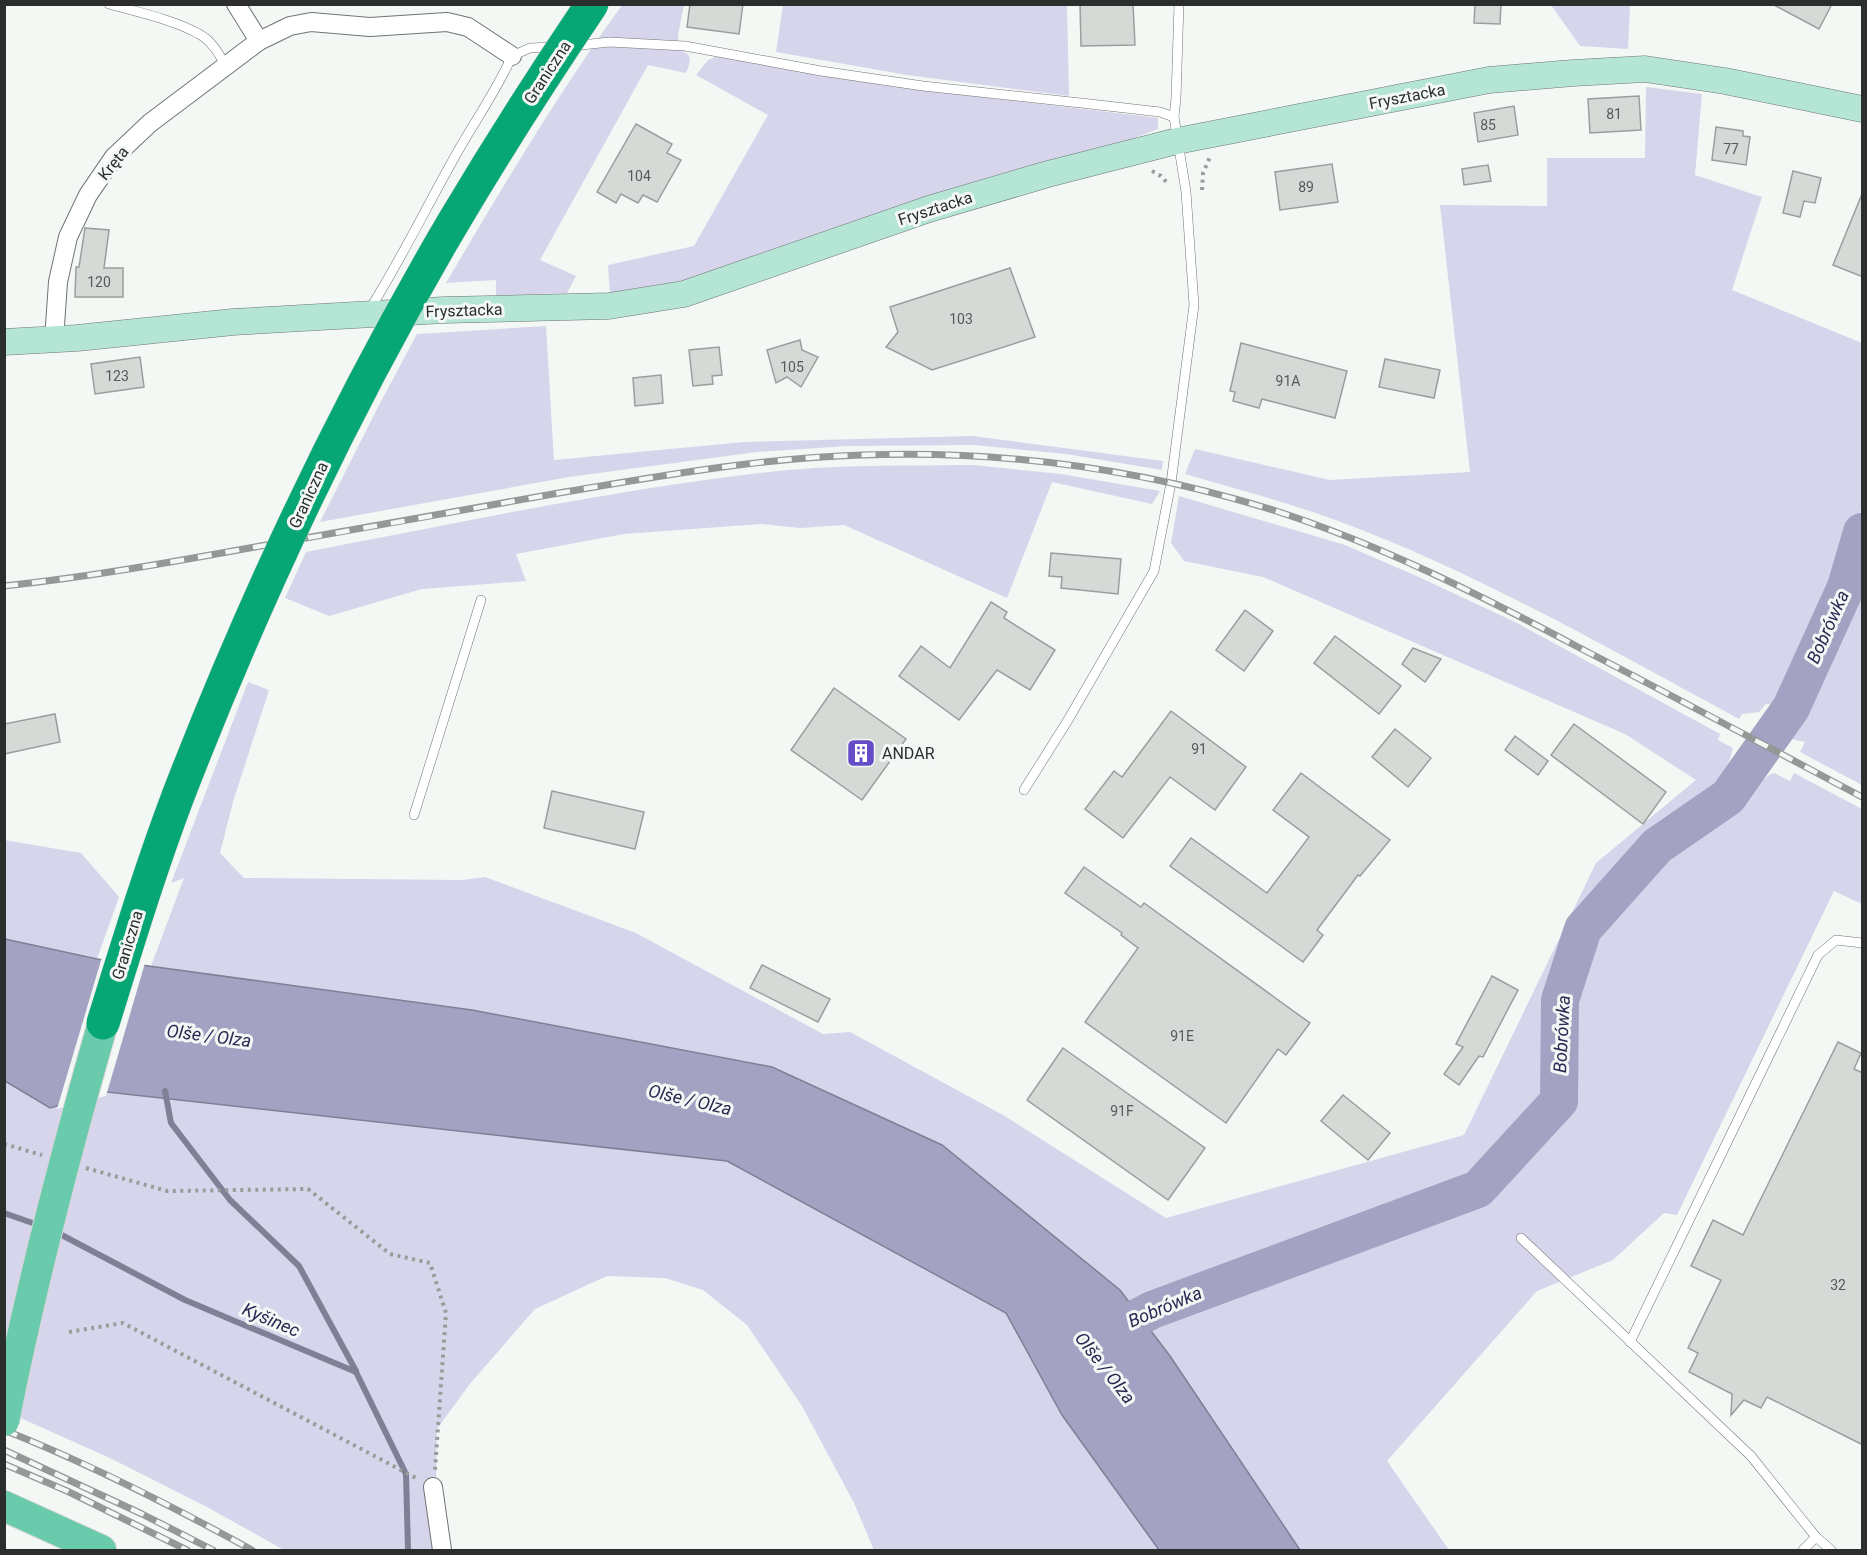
<svg xmlns="http://www.w3.org/2000/svg" width="1867" height="1555" font-family="Roboto,sans-serif">
<style>
.green{fill:#d6d5ec}
.water{fill:#a3a2c2;stroke:#7f7f95;stroke-width:1.5}
.pier{fill:#f3f8f5}
.lines{fill:none;stroke-linecap:round;stroke-linejoin:round}
.stream{stroke:#7f7f95;stroke-width:6}
.river{stroke:#a3a2c2;stroke-width:38}
.building{fill:#d5dad7;stroke:#9a9f9c;stroke-width:1.5}
.lane-casing{stroke:#707572;stroke-width:10}
.street-casing{stroke:#707572;stroke-width:20}
.secondary-casing{stroke:#707572;stroke-width:27}
.primary-casing{stroke:#d5d5d5;stroke-width:32}
.path{stroke:#999c9a;stroke-width:4;stroke-dasharray:3 4.5;stroke-linecap:butt}
.lane{stroke:#fff;stroke-width:9}
.street{stroke:#fff;stroke-width:18}
.secondary{stroke:#b4e5d5;stroke-width:26}
.primary{stroke:#6acaac;stroke-width:30}
.rail-casing{stroke:#949896;stroke-width:7}
.rail{stroke:#f3f8f5;stroke-width:4.5;stroke-dasharray:14;stroke-linecap:butt}
.primary-bridge-casing{stroke:#d5d5d5;stroke-width:32;stroke-linecap:butt}
.highway-bridge-casing{stroke:#d5d5d5;stroke-width:34;stroke-linecap:butt}
.primary-bridge{stroke:#6acaac;stroke-width:30}
.highway-bridge{stroke:#06a774;stroke-width:33}
.labels{text-anchor:middle;stroke-width:6;stroke-linejoin:round;paint-order:stroke}
.number-label{font-size:14px;fill:#565958}
.street-label{font-size:16px;fill:#2c2e2d;stroke:#f3f8f5}
.poi-label{font-size:16px;fill:#2c2e2d;stroke:#f3f8f5;text-anchor:start}
.water-label{font-size:18px;font-style:italic;fill:#2d2753;stroke:#f3f8f5}
</style>
<rect width="100%" height="100%" fill="#f3f8f5"/>
<!-- green -->
<g class="green">
<path d="M622,5H684L678,35L679,50C693,53 691,62 686,73L648,65L540,260L576,276L567,293L496,296V280L446,283C501,189 558,94 622,5Z"/>
<path d="M783,5H1067L1069,96L907,75L776,52Z"/>
<path d="M1551,5H1630L1628,49L1580,46Z"/>
<path d="M718,56L924,90L1158,118V129L1129,140L668,286L610,294L608,265L694,246L768,115L696,75L708,60Z"/>
<path d="M1646,87L1702,94L1695,175L1762,197L1732,290L1862,343V506L1839,582L1789,694C1781,701 1777,706 1766,704L1759,712L1742,714L1739,719C1611,650 1478,573 1341,522C1290,503 1237,489 1185,474L1195,449L1330,480L1470,472L1440,205L1547,206V158H1645Z"/>
<path d="M546,326L554,460L744,442L973,436L1163,461L1162,470L1066,454L973,445L847,446L757,452L569,477L320,522L377,409L417,334Z"/>
<path d="M973,465L1061,474L1160,491L1152,504L1052,482L1007,598L844,525L800,528L761,524L624,534L516,554L526,581L422,589L329,616L285,598L306,552C457,523 607,491 759,473C830,464 902,466 973,465Z"/>
<path d="M1179,496L1345,545L1421,578L1517,623L1720,734L1718,740L1733,748L1725,775L1751,790L1769,775L1774,773L1790,781L1794,773L1862,809V904L1834,891L1677,1215L1664,1213L1613,1260L1537,1291L1387,1461L1449,1550H1300L1170,1356L1120,1290L942,1145L472,1010L151,966L184,878L171,883L248,682L269,690L233,802L220,853L244,878L463,880L485,877L636,933L823,1034L850,1032L1003,1115L1166,1218L1464,1135L1596,863L1696,780L1625,734L1263,577L1184,561L1171,543Z"/>
<path d="M1862,577V785L1800,752L1805,742L1791,739L1820,687Z"/>
<path d="M4,840L81,853L119,897L97,959L5,939Z"/>
<path d="M5,1081L50,1108L107,1092L727,1161L1006,1313L1062,1415L1159,1550H874L854,1503L802,1406L747,1325L703,1290L665,1278L607,1276L535,1309L469,1385L437,1429L435,1550H284L207,1507L112,1459L5,1411Z"/>
</g>
<!-- water -->
<path class="water" d="M5,939L97,959L472,1010L772,1067L942,1145L1120,1290L1170,1356L1300,1550H1159L1062,1415L1006,1313L727,1161L107,1092L50,1108L5,1081Z"/>
<!-- pier -->
<path class="pier" d="M102,957L145,963L106,1096L57,1109Z"/>
<g class="lines">
<!-- stream -->
<g class="stream">
<path d="M165,1091L171,1123L230,1200L299,1266L356,1371"/>
<path d="M4,1213L41,1226"/>
<path d="M56,1232L185,1300L356,1372L406,1474L408,1550"/>
</g>
<!-- river -->
<path class="river" d="M1095,1340L1152,1310L1478,1189L1559,1101L1560,1000L1583,929L1657,846L1728,797L1791,708L1846,587L1862,532"/>
</g>
<!-- building -->
<g class="building">
<path d="M690,4H743L739,34L687,27Z"/>
<path d="M1080,4H1133L1135,45L1081,46Z"/>
<path d="M1475,4H1501L1500,24L1474,23Z"/>
<path d="M1772,4H1832L1819,29Z"/>
<path d="M1639,96L1641,130L1590,133L1588,99Z"/>
<path d="M1514,106L1518,135L1478,142L1474,113Z"/>
<path d="M636,124L672,144L667,153L681,160L657,202L643,195L638,203L621,194L616,203L597,192Z"/>
<path d="M1716,127L1743,131V136L1750,137L1746,165L1712,160Z"/>
<path d="M1332,164L1338,202L1280,210L1275,172Z"/>
<path d="M1488,165L1491,181L1464,185L1462,169Z"/>
<path d="M1793,171L1821,178L1815,203L1804,201L1800,217L1783,213Z"/>
<path d="M1862,194H1863V277L1833,265Z"/>
<path d="M85,228L109,230L104,268H123V297H75L76,267H79Z"/>
<path d="M1010,268L1035,337L932,370L886,347L898,332L890,307Z"/>
<path d="M800,340L802,350L818,357L801,387L787,377L776,383L767,350Z"/>
<path d="M1241,343L1347,371L1335,418L1262,399L1259,408L1233,401L1235,392L1230,391Z"/>
<path d="M719,347L722,375L712,376L713,384L693,386L689,350Z"/>
<path d="M140,357L144,387L95,394L91,364Z"/>
<path d="M1385,359L1440,370L1434,398L1379,387Z"/>
<path d="M661,375L663,403L635,406L633,378Z"/>
<path d="M1051,553L1121,559L1118,594L1061,588L1062,577L1049,576Z"/>
<path d="M991,602L1007,612L1004,618L1055,650L1030,690L997,670L959,720L899,676L921,646L950,668Z"/>
<path d="M1245,610L1273,631L1244,671L1216,650Z"/>
<path d="M1335,636L1401,686L1379,714L1314,663Z"/>
<path d="M1413,648L1441,659L1425,682L1402,664Z"/>
<path d="M834,688L906,739L862,800L791,750Z"/>
<path d="M1171,711L1246,767L1215,810L1170,777L1123,838L1085,809L1114,771L1122,777Z"/>
<path d="M55,714L60,742L4,754V724Z"/>
<path d="M1574,724L1666,792L1643,824L1551,755Z"/>
<path d="M1395,729L1431,758L1408,787L1372,757Z"/>
<path d="M1515,736L1548,761L1538,775L1505,750Z"/>
<path d="M1301,773L1390,840L1360,876L1358,875L1317,930L1323,935L1303,962L1170,866L1191,838L1267,893L1309,837L1273,810Z"/>
<path d="M552,791L644,812L635,849L544,828Z"/>
<path d="M1084,867L1141,907L1144,903L1310,1023L1286,1055L1278,1049L1226,1123L1085,1022L1138,948L1121,935L1122,933L1065,893Z"/>
<path d="M762,965L830,999L818,1022L750,988Z"/>
<path d="M1492,976L1518,990L1483,1057L1479,1056L1459,1085L1444,1074L1463,1047L1456,1044Z"/>
<path d="M1838,1042L1861,1053L1854,1069L1863,1073V1445L1767,1397L1761,1408L1744,1400L1731,1415L1732,1394L1689,1372L1698,1353L1688,1348L1721,1280L1691,1266L1713,1220L1743,1235Z"/>
<path d="M1063,1048L1205,1148L1168,1200L1027,1100Z"/>
<path d="M1343,1095L1390,1133L1368,1160L1321,1121Z"/>
</g>
<g class="lines">
<!-- lane casing -->
<g class="lane-casing">
<g id="lane">
<path d="M109,4C137,12 175,20 199,34C212,41 219,54 226,66"/>
<path d="M573,46L609,42L685,46L821,71L923,86L1090,104L1160,112L1174,117L1186,192L1194,305L1171,483L1154,571L1068,720L1024,790"/>
<path d="M1174,117L1176,98L1179,4"/>
<path d="M372,311L373,304C402,257 426,208 453,160C472,125 496,92 512,56L530,48L553,47"/>
<path d="M414,815L481,600"/>
<path d="M1521,1238L1751,1456L1816,1537L1831,1550"/>
<path d="M1630,1342L1818,955L1836,940L1862,943"/>
<path d="M1803,1550L1816,1537"/>
</g>
</g>
<!-- street casing -->
<g class="street-casing">
<g id="street">
<path d="M236,4L259,41"/>
<path d="M54,340L58,282L68,237L88,195L114,157L150,123L259,41L290,26L311,22L370,27L447,22L468,27L512,56"/>
<path d="M433,1487L442,1550"/>
</g>
</g>
<!-- secondary casing -->
<g class="secondary-casing">
<path id="secondary" d="M4,342L77,338L233,322L444,310L609,306L684,294L929,209L1048,174L1177,141L1489,80L1573,73L1645,69L1725,81L1862,109"/>
</g>
<!-- primary casing -->
<g class="primary-casing">
<path id="primary" d="M4,1506L101,1550"/>
</g>
<!-- path -->
<g class="path">
<path d="M1152,171L1161,176L1169,185"/>
<path d="M1202,190L1203,173L1210,157"/>
<path d="M4,1144L42,1155"/>
<path d="M86,1168L167,1191L308,1189L390,1254L430,1263L446,1313L435,1470"/>
<path d="M69,1332L123,1323L418,1479"/>
</g>
<!-- lane -->
<use href="#lane" class="lane"/>
<!-- street -->
<use href="#street" class="street"/>
<!-- secondary -->
<use href="#secondary" class="secondary"/>
<!-- primary -->
<use href="#primary" class="primary"/>
<!-- rail casing -->
<g class="rail-casing">
<g id="rail">
<path d="M4,586C89,577 172,562 255,547C354,530 453,512 553,494C655,477 758,458 862,455C1002,450 1142,469 1276,511C1381,545 1480,595 1578,647C1673,696 1768,747 1862,797"/>
<path d="M4,1430C90,1464 172,1506 252,1550"/>
<path d="M4,1450L142,1514L213,1550"/>
<path d="M4,1464L67,1491L187,1550"/>
</g>
</g>
<!-- rail -->
<use href="#rail" class="rail"/>
<!-- primary-bridge casing -->
<g class="primary-bridge-casing">
<path id="primary-bridge" d="M4,1421C31,1286 65,1155 103,1023"/>
</g>
<!-- highway-bridge casing -->
<g class="highway-bridge-casing">
<path id="highway-bridge" d="M103,1023C127,946 150,870 178,796C255,597 346,404 454,221C498,147 544,75 592,4"/>
</g>
<!-- primary-bridge -->
<use href="#primary-bridge" class="primary-bridge"/>
<!-- highway-bridge -->
<use href="#highway-bridge" class="highway-bridge"/>
</g>
<!-- icons -->
<defs>
<g id="building-square" transform="scale(1.5)"><rect x="-9" y="-9" width="18" height="18" rx="4" fill="#644dc6" stroke="#f3f8f5"/><path d="M-4-6H4V6H1V3H-1V6H-4ZM-2.5-4.3h1.7v1.8h-1.7ZM.8-4.3h1.7v1.8H.8ZM-2.5-1h1.7V.8h-1.7ZM.8-1h1.7V.8H.8Z" fill="#fff"/></g>
</defs>
<g fill-rule="evenodd">
<use href="#building-square" x="861" y="753"/>
</g>
<g class="labels">
<!-- number labels -->
<g class="number-label">
<text x="1614" y="119">81</text>
<text x="1488" y="130">85</text>
<text x="1731" y="154">77</text>
<text x="639" y="181">104</text>
<text x="1306" y="192">89</text>
<text x="99" y="287">120</text>
<text x="961" y="324">103</text>
<text x="792" y="372">105</text>
<text x="117" y="381">123</text>
<text x="1288" y="386">91A</text>
<text x="1199" y="754">91</text>
<text x="1182" y="1041">91E</text>
<text x="1122" y="1116">91F</text>
<text x="1838" y="1290">32</text>
</g>
<!-- street labels -->
<g class="street-label">
<text transform="translate(547 72) rotate(-57)" y="6">Graniczna</text>
<text transform="translate(1407 96) rotate(-11)" y="6">Frysztacka</text>
<text transform="translate(113 163) rotate(-51)" y="6">Kręta</text>
<text transform="translate(935 208) rotate(-18)" y="6">Frysztacka</text>
<text transform="translate(464 310) rotate(-2)" y="6">Frysztacka</text>
<text transform="translate(308 495) rotate(-65)" y="6">Graniczna</text>
<text transform="translate(127 945) rotate(-73)" y="6">Graniczna</text>
</g>
<!-- poi labels -->
<g class="poi-label">
<text x="882" y="759">ANDAR</text>
</g>
<!-- water labels -->
<g class="water-label">
<text transform="translate(1828 627) rotate(-66)" y="6">Bobrówka</text>
<text transform="translate(1562 1034) rotate(-87)" y="6">Bobrówka</text>
<text transform="translate(209 1036) rotate(7)" y="6">Olše / Olza</text>
<text transform="translate(690 1100) rotate(13)" y="6">Olše / Olza</text>
<text transform="translate(1165 1307) rotate(-23)" y="6">Bobrówka</text>
<text transform="translate(271 1320) rotate(23)" y="6">Kyšinec</text>
<text transform="translate(1105 1368) rotate(52)" y="6">Olše / Olza</text>
</g>
</g>
<!-- border -->
<rect width="1867" height="1555" fill="none" stroke="#2c2e2d" stroke-width="12"/>
</svg>
